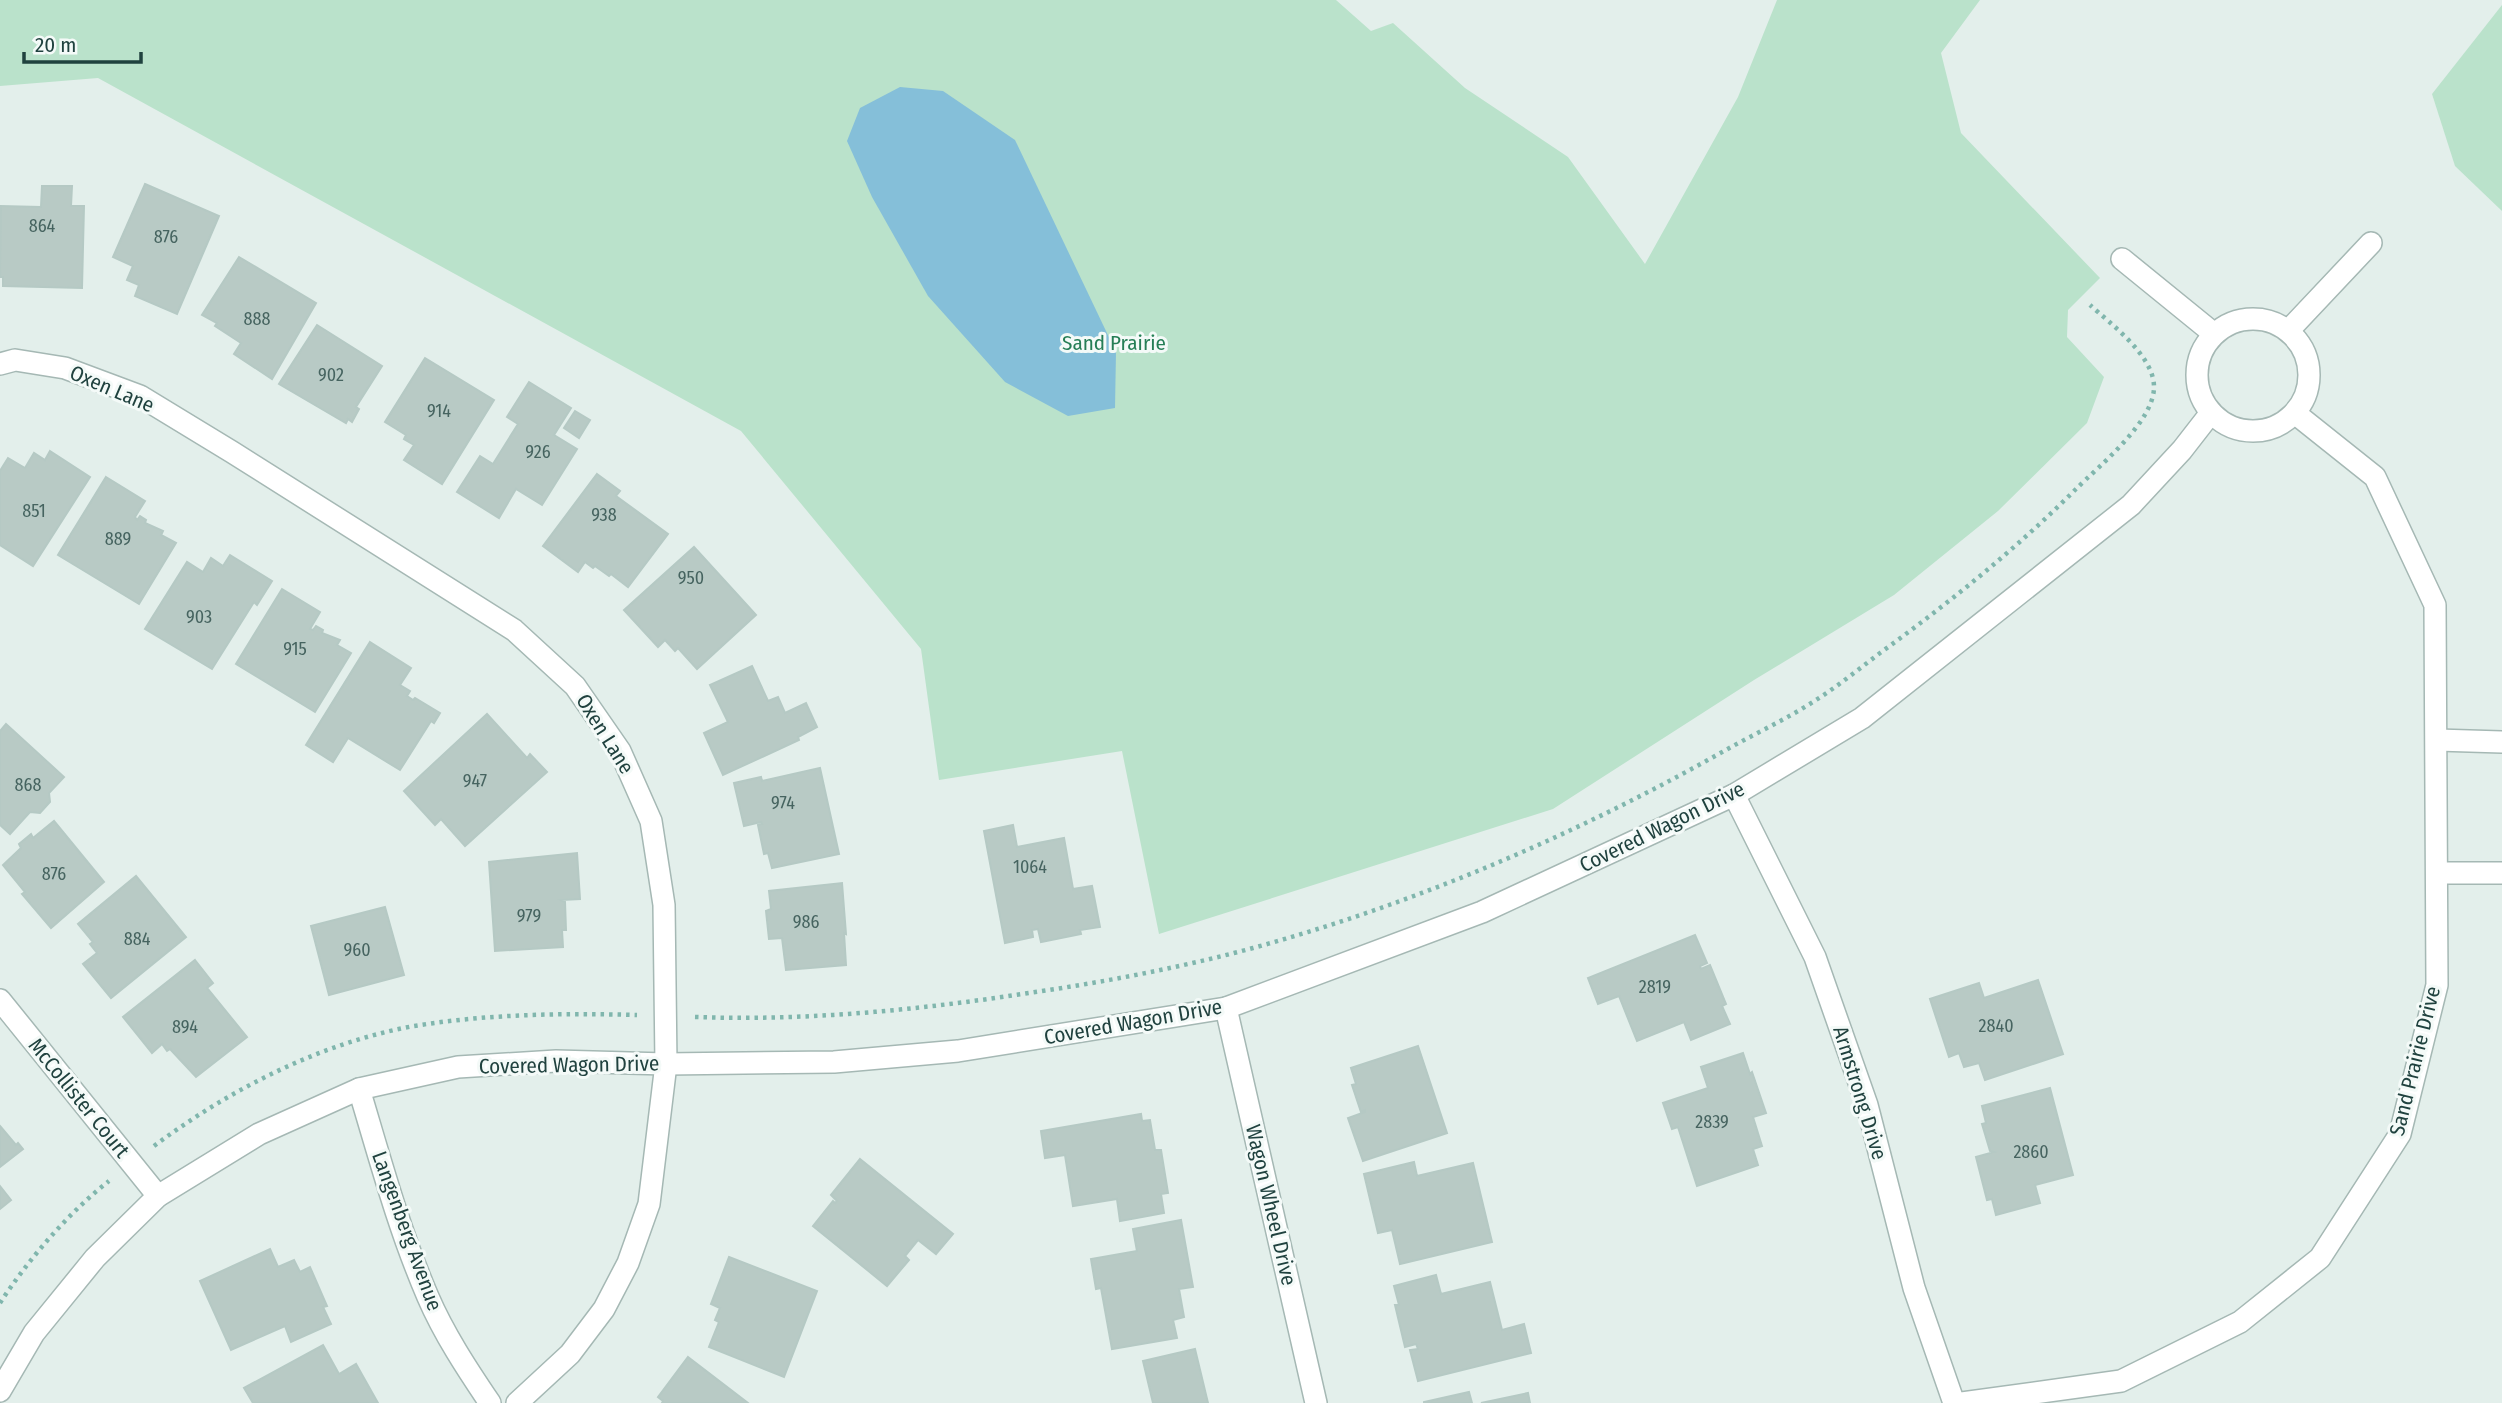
<svg xmlns="http://www.w3.org/2000/svg" width="2502" height="1403" font-family="'Fira Sans Condensed',sans-serif">
<style>
.green{fill:#bae2cb}
.water{fill:#85bfd9}
.building{fill:#b8cac5;stroke:#b5c9c4;stroke-width:2}
.lines{fill:none;stroke-linecap:round;stroke-linejoin:round}
.street-casing{stroke:#a5b8b4;stroke-width:24}
.path{stroke:#80b6ad;stroke-width:4.5;stroke-dasharray:3.5 5;stroke-linecap:butt}
.street{stroke:#fff;stroke-width:21}
.labels{text-anchor:middle;stroke-width:6;stroke-linejoin:round;paint-order:stroke}
.number-label{font-size:18px;fill:#466460}
.park-label{font-size:21px;fill:#257e56;stroke:#f4faf8}
.street-label{font-size:21px;fill:#20423f;stroke:#f4faf8}
</style>
<rect width="100%" height="100%" fill="#e3efeb"/>
<!-- green -->
<g class="green">
<path d="M0,0H1336L1371,31L1393,23L1465,88L1568,157L1645,264L1738,97L1777,0H1980L1941,53L1961,133L2100,278L2068,310L2067,337L2104,377L2087,423L1998,511L1894,595L1754,680L1553,809L1159,934L1122,751L939,780L921,649L741,431L98,78L0,86Z"/>
<path d="M2502,5V211L2455,166L2432,94Z"/>
</g>
<!-- water -->
<path class="water" d="M900,87L943,91L1015,140L1116,352L1115,408L1068,416L1005,382L928,296L872,197L847,141L860,108Z"/>
<!-- building -->
<g class="building">
<path d="M145,184L219,216L177,314L135,296L139,285L127,280L133,266L113,257Z"/>
<path d="M42,186H72L71,206H84L82,288L3,286V277H0L1,206L41,207Z"/>
<path d="M239,257L316,303L272,379L234,354L241,343L215,326L217,323L202,315Z"/>
<path d="M317,325L382,366L356,407L359,409L352,422L348,419L346,423L279,384Z"/>
<path d="M425,358L494,400L442,484L404,460L414,445L404,439L406,435L385,422Z"/>
<path d="M529,382L571,408L554,435L577,449L542,505L516,489L499,518L457,492L480,456L493,464L518,424L507,417Z"/>
<path d="M575,411L590,420L579,438L564,428Z"/>
<path d="M50,451L90,477L33,566L0,545V471L8,458L25,468L34,453L45,460Z"/>
<path d="M597,474L620,491L616,496L668,534L628,587L611,574L609,576L595,566L593,568L585,562L578,572L543,546Z"/>
<path d="M106,477L145,501L135,517L137,520L140,516L146,520L145,523L163,531L161,535L176,543L139,604L58,555Z"/>
<path d="M694,547L756,615L697,669L678,648L675,651L665,640L658,647L624,610Z"/>
<path d="M230,555L272,581L257,605L254,602L212,669L145,629L187,562L203,572L211,558L223,566Z"/>
<path d="M282,589L320,612L310,629L313,630L316,626L323,630L322,633L340,640L337,645L351,653L315,712L236,664Z"/>
<path d="M370,642L411,668L400,685L410,691L407,696L413,700L415,698L440,713L434,723L431,721L400,770L348,738L333,762L306,745Z"/>
<path d="M752,666L768,701L778,697L785,713L806,703L817,727L798,737L799,740L723,775L704,733L728,722L710,685Z"/>
<path d="M487,714L527,758L530,754L547,772L465,846L441,819L435,825L404,791Z"/>
<path d="M6,724L64,777L49,793L50,802L40,813L30,812L10,834L0,825V731Z"/>
<path d="M820,768L839,854L772,868L768,853L764,854L758,825L762,824L761,822L744,826L734,783L761,777L762,781Z"/>
<path d="M54,821L104,882L51,928L22,894L25,892L3,865L21,848L19,844L31,834L33,838Z"/>
<path d="M1013,825L1017,847L1064,838L1073,889L1092,886L1100,927L1080,930L1081,934L1041,942L1038,929L1032,930L1033,937L1005,943L984,831Z"/>
<path d="M577,853L580,899L561,900L565,902L566,930H562L563,947L495,951L489,862Z"/>
<path d="M136,876L186,937L111,998L83,964L97,953L90,944L93,942L78,924Z"/>
<path d="M842,883L846,934L844,933L846,965L786,970L782,938L769,939L766,911L771,909L769,891Z"/>
<path d="M385,907L404,975L329,995L311,926Z"/>
<path d="M1695,935L1707,963L1700,966L1701,969L1710,965L1726,1004L1722,1006L1730,1024L1691,1040L1684,1022L1637,1041L1619,996L1598,1004L1588,978Z"/>
<path d="M195,960L213,983L207,988L247,1037L196,1077L170,1049L167,1051L162,1044L152,1053L123,1017Z"/>
<path d="M2038,980L2063,1054L1985,1080L1979,1063L1964,1067L1959,1053L1949,1057L1930,999L1979,983L1984,998Z"/>
<path d="M1418,1046L1447,1133L1363,1161L1348,1118L1365,1112V1110L1361,1112L1352,1085L1356,1084L1351,1068Z"/>
<path d="M1743,1053L1750,1074L1752,1072L1766,1113L1753,1117L1762,1146L1753,1149L1758,1165L1697,1186L1678,1127L1672,1129L1663,1103L1708,1088L1701,1067Z"/>
<path d="M2050,1088L2073,1175L2035,1185L2040,1203L1996,1215L1992,1199L1987,1200L1976,1157L1994,1152L1990,1151L1982,1124L1986,1123L1982,1106Z"/>
<path d="M1141,1114L1142,1121L1150,1120L1155,1150H1161L1168,1193L1161,1194L1164,1213L1120,1221L1117,1199L1073,1206L1065,1155L1045,1158L1041,1131Z"/>
<path d="M0,1126L16,1145L18,1143L23,1149L0,1167Z"/>
<path d="M860,1159L953,1234L936,1254L918,1240L905,1256L909,1260L887,1286L813,1226L833,1201L835,1203L837,1201L831,1195Z"/>
<path d="M1414,1162L1417,1176L1473,1163L1492,1242L1400,1264L1392,1230L1378,1233L1364,1174Z"/>
<path d="M0,1186L11,1200L0,1209Z"/>
<path d="M1181,1220L1193,1287L1179,1289L1184,1317L1173,1320L1177,1338L1112,1349L1101,1288L1096,1289L1091,1259L1137,1251L1133,1229Z"/>
<path d="M270,1249L278,1267L294,1260L300,1272L310,1267L327,1306L323,1307L331,1324L291,1342L285,1326L231,1350L200,1281Z"/>
<path d="M729,1257L817,1291L784,1377L709,1347L719,1322L715,1320L720,1308L711,1304Z"/>
<path d="M1436,1275L1441,1294L1490,1282L1502,1330L1524,1324L1531,1353L1418,1381L1410,1350L1418,1349L1416,1344L1405,1347L1395,1305H1399L1394,1286Z"/>
<path d="M323,1345L339,1374L356,1364L378,1403H253L244,1388Z"/>
<path d="M1195,1349L1208,1403H1153L1143,1361Z"/>
<path d="M688,1357L748,1403H662L663,1401L658,1397Z"/>
<path d="M1469,1392L1472,1403H1424V1402Z"/>
<path d="M1528,1393L1530,1403H1481Z"/>
</g>
<g class="lines">
<!-- street casing -->
<g class="street-casing">
<g id="street">
<path d="M2122,259L2213,333"/>
<circle cx="2253" cy="375" r="56"/>
<path d="M2289,330L2371,243"/>
<path d="M0,364L15,360L65,368L140,396L232,452L514,630L575,686L620,751L651,821L664,905L666,1064L649,1204L628,1263L604,1309L570,1354L517,1403"/>
<path d="M2437,740L2502,742"/>
<path d="M1734,795L1815,957L1867,1105L1914,1288L1954,1403"/>
<path d="M2437,873H2502"/>
<path d="M0,1000L158,1196"/>
<path d="M1226,1008L1316,1403"/>
<path d="M359,1089C380,1159 399,1230 428,1297C444,1334 467,1369 490,1403"/>
<path d="M0,1391L34,1333L95,1258L158,1196L259,1134L359,1089L458,1067L556,1061L666,1064L834,1062L958,1051L1226,1008L1482,912L1734,795L1862,718L2131,505L2182,450L2210,414"/>
<path d="M1962,1403L2121,1381L2240,1322L2320,1258L2400,1134L2437,985L2435,605L2375,477L2296,414"/>
</g>
</g>
<!-- path -->
<g class="path">
<path d="M695,1017C807,1021 918,1010 1029,993C1104,982 1179,968 1253,948C1417,903 1575,835 1724,751C1754,734 1787,719 1816,700C1838,686 1859,669 1880,653C1949,603 2016,549 2076,489C2100,465 2155,421 2154,386C2153,355 2111,324 2090,305"/>
<path d="M154,1146C229,1090 320,1043 414,1026C488,1014 562,1013 637,1015"/>
<path d="M0,1303C28,1260 68,1213 109,1181"/>
</g>
<!-- street -->
<use href="#street" class="street"/>
</g>
<g class="labels">
<!-- number labels -->
<g class="number-label">
<text x="42" y="232">864</text>
<text x="166" y="243">876</text>
<text x="257" y="325">888</text>
<text x="331" y="381">902</text>
<text x="439" y="417">914</text>
<text x="538" y="458">926</text>
<text x="34" y="517">851</text>
<text x="604" y="521">938</text>
<text x="118" y="545">889</text>
<text x="691" y="584">950</text>
<text x="199" y="623">903</text>
<text x="295" y="655">915</text>
<text x="475" y="787">947</text>
<text x="28" y="791">868</text>
<text x="783" y="809">974</text>
<text x="1030" y="873">1064</text>
<text x="54" y="880">876</text>
<text x="529" y="922">979</text>
<text x="806" y="928">986</text>
<text x="137" y="945">884</text>
<text x="357" y="956">960</text>
<text x="1655" y="993">2819</text>
<text x="1996" y="1032">2840</text>
<text x="185" y="1033">894</text>
<text x="1712" y="1128">2839</text>
<text x="2031" y="1158">2860</text>
</g>
<!-- park labels -->
<g class="park-label">
<text x="1114" y="350">Sand Prairie</text>
</g>
<!-- street labels -->
<g class="street-label">
<text transform="translate(112 389) rotate(23)" y="7">Oxen Lane</text>
<text transform="translate(605 734) rotate(58)" y="7">Oxen Lane</text>
<text transform="translate(1662 827) rotate(-26)" y="7">Covered Wagon Drive</text>
<text transform="translate(1133 1022) rotate(-10)" y="7">Covered Wagon Drive</text>
<text transform="translate(2415 1061) rotate(-76)" y="7">Sand Prairie Drive</text>
<text transform="translate(569 1065) rotate(-1)" y="7">Covered Wagon Drive</text>
<text transform="translate(1860 1093) rotate(73)" y="7">Armstrong Drive</text>
<text transform="translate(79 1098) rotate(51)" y="7">McCollister Court</text>
<text transform="translate(1271 1205) rotate(77)" y="7">Wagon Wheel Drive</text>
<text transform="translate(407 1231) rotate(70)" y="7">Langenberg Avenue</text>
</g>
</g>
<!-- scale -->
<path d="M24 52v10h117v-10" fill="none" stroke="#20423f" stroke-width="3.5"/>
<text x="35" y="52" font-size="21" fill="#20423f" stroke="#f4faf8" stroke-width="5" paint-order="stroke">20 m</text>
</svg>
